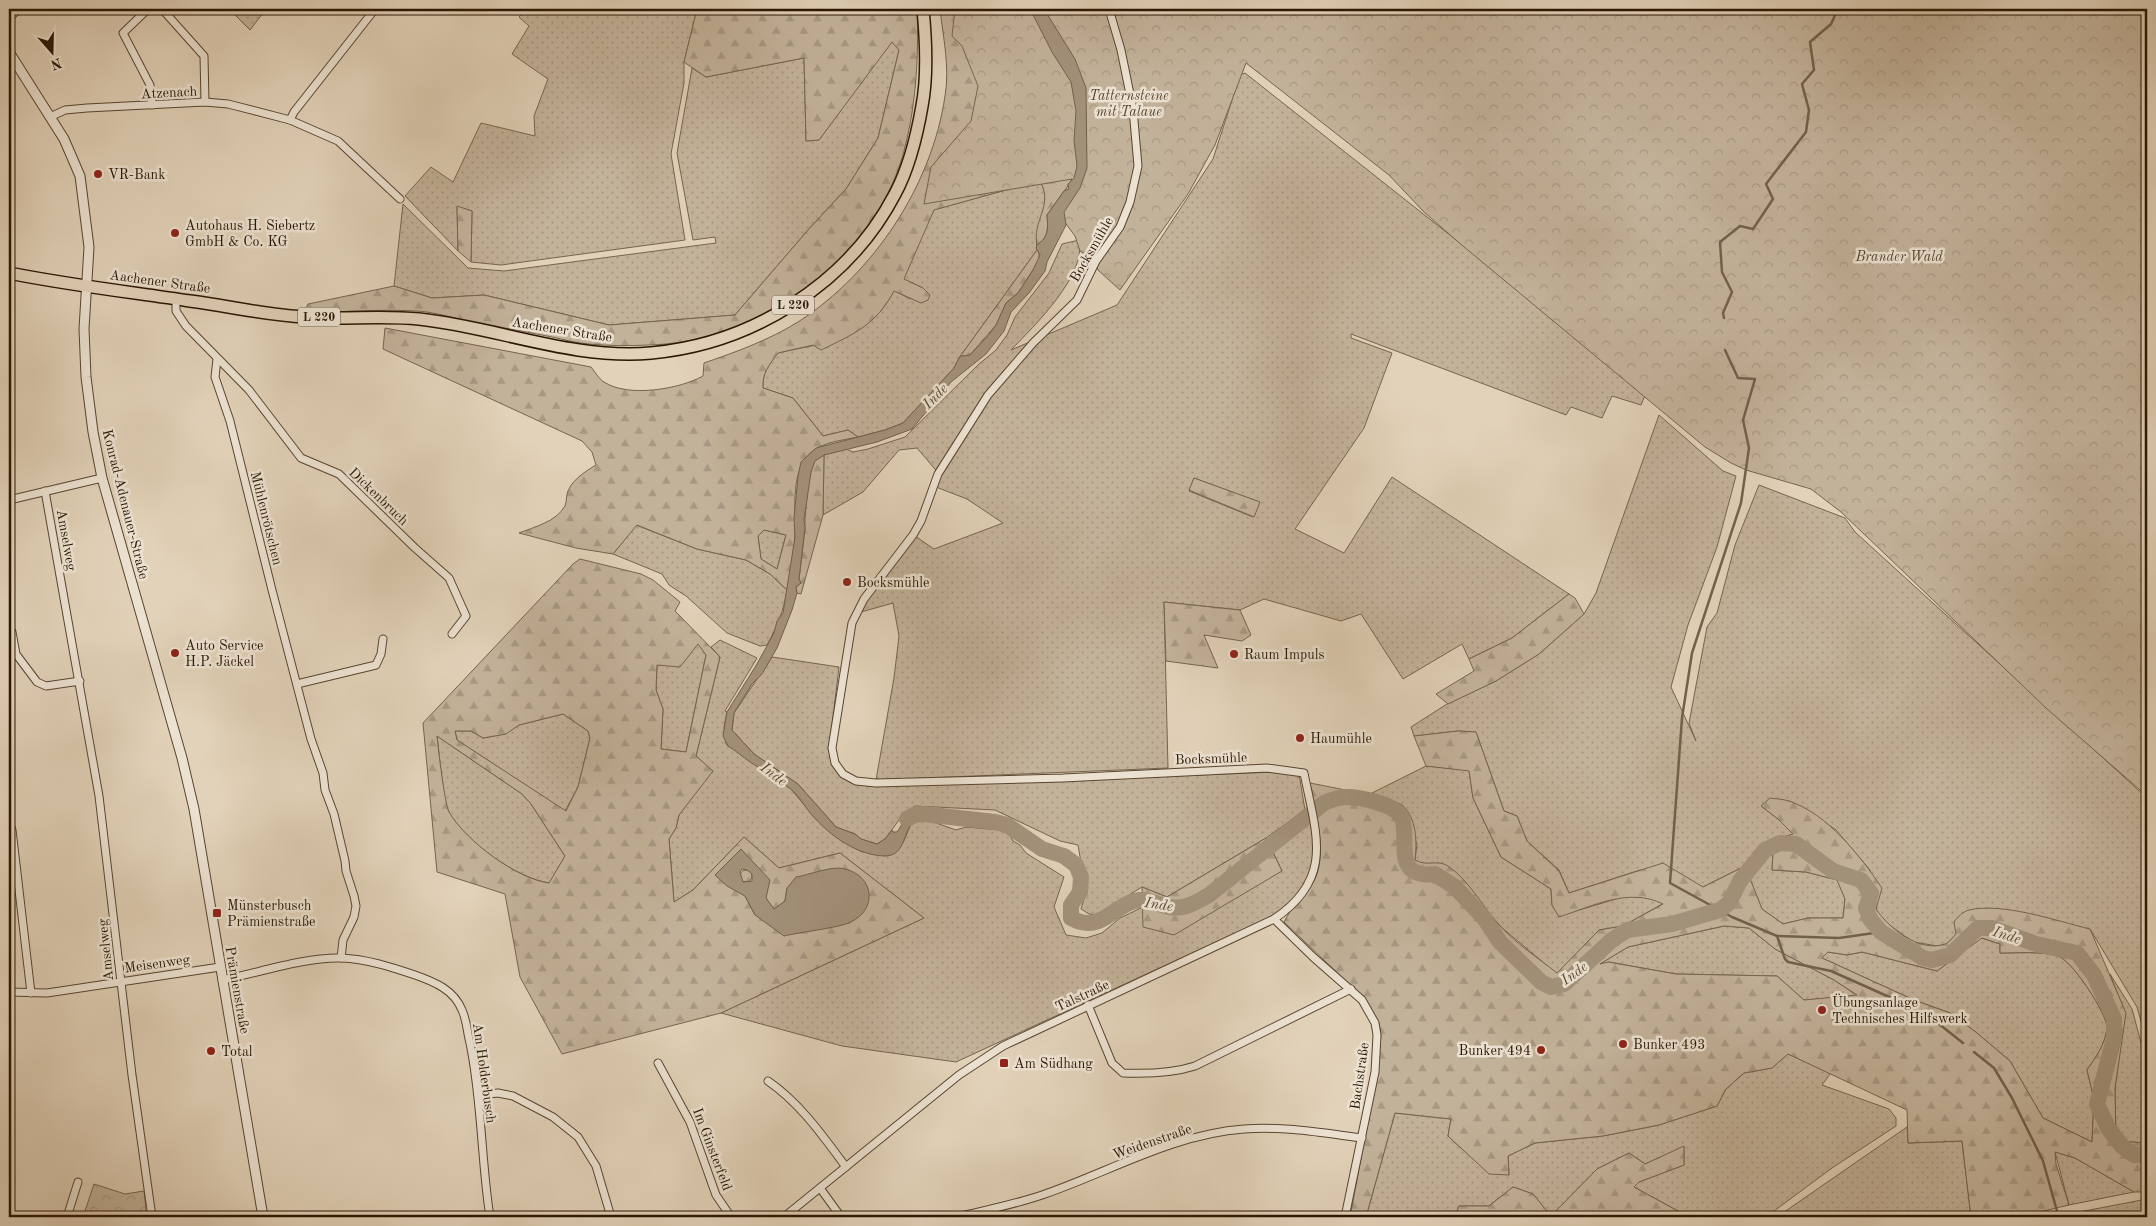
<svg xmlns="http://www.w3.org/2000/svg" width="2156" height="1226" font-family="'Old Standard TT',serif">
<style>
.grass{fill:url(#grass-dots);stroke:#76644e;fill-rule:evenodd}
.forest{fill:url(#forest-firs);stroke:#76644e;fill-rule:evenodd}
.park{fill:url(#park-crowns);stroke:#76644e}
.water{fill:#a3927b;stroke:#73604b;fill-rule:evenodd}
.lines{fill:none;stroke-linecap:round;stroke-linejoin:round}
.stream{stroke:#73604b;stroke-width:2.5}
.river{stroke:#a3927b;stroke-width:16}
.minor-casing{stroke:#584530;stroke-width:9}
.tertiary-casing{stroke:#584530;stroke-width:11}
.primary-casing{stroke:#2a1603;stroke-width:14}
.minor{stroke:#ece2d2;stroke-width:7}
.tertiary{stroke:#ece2d2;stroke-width:9}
.primary{stroke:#e2d2b9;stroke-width:11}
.poi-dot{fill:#8f2418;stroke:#ece2d2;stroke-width:2}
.labels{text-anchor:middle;stroke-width:5;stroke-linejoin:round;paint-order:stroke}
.shield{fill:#ece2d2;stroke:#645341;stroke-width:1}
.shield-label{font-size:12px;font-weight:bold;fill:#2a1603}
.street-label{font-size:14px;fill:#2a1603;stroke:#ece2d2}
.park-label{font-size:14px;font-style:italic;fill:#584530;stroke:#ece2d2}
.poi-label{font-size:14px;fill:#2a1603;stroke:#ece2d2;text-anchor:start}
.water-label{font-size:15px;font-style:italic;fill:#5a4833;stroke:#ece2d2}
</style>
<defs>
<pattern id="grass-dots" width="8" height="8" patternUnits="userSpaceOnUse" patternTransform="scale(1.25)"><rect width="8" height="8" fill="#c3b29a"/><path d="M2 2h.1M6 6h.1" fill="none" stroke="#a89883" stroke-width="1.8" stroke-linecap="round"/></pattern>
<pattern id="forest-firs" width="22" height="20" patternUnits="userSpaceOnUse" patternTransform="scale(1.25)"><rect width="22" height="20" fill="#c3b29a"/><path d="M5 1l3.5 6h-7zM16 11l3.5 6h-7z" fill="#a89883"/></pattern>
<pattern id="park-crowns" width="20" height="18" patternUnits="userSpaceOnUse" patternTransform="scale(1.25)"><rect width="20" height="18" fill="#c3b29a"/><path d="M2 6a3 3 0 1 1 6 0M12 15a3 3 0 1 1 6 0" fill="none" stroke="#a89883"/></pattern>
</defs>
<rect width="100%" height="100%" fill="#e2d2b9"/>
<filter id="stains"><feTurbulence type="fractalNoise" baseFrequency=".004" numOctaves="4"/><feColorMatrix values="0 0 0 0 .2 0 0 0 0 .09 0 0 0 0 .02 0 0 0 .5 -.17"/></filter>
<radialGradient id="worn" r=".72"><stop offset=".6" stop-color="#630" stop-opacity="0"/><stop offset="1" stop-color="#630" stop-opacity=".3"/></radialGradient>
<!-- grass -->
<g class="grass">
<path d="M229,9H266L250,30Z"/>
<path d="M526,9H697L684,62V83L671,154L685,240L501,265L471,262L472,211L457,207L458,251L405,196L431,167L453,182L481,123L535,136L534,116L548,79L512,54L529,26L519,17Z"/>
<path d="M892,41L899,50L878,138L846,189L808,230L735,315L609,325L484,295L432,298L394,286L403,204L468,268L504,271L716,243L715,237L693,240L677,153L692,68L706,77L804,58L806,141L819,140Z"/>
<path d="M1245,73L1642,387L1646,393L1641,405L1612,396L1602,418L1571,407L1566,415L1351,334V338L1392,353L1364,428L1295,529L1344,553L1392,477L1569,594L1512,638L1469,659L1462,644L1403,679L1361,614L1341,621L1264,599L1240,610L1164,602L1168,768L876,780L894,678L899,636L893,603L861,612L866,601L915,536L934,549L1003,523L967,499L936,487L940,475L917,448L899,450L863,492L823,515L824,455L846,449L853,452L868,449L905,437L979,364L996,350L1007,335L1015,317L1049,273L1062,244L1079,240C1087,275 1034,326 1011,350L1117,305L1213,159L1240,75ZM1194,478L1259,502L1253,517L1189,491Z"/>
<path d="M1041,183C1053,205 1034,224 1037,250L959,358L954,368L903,423L885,430L858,437L848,430L823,436L793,398L763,388C762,373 769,365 777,353C827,342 869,341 894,290L910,299L923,288L903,279L933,210L1013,188Z"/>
<path d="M1659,415L1723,471L1736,476L1717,547L1688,625L1671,687L1696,741L1689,723L1707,627L1717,613L1735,545L1759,485L1845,518L1855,532L2147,798V1043L2137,1007L2090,929L1956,934L1947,944L1938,946L1913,942L1884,921L1876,909L1870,870L1836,830L1810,812L1789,801L1761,806L1778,819L1793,834L1774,840L1745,866L1703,887L1640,870L1569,893L1559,870L1527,841L1517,816L1504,811L1476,732L1458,731L1414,736L1411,727L1447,704L1496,681L1539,654L1584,614L1596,593Z"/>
<path d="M636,525L697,549L746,560L770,574L787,590C784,610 777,627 767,645L760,646L727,633L686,596L669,585L662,574L613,554Z"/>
<path d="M764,530L786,535L777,569L761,559L758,536Z"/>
<path d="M720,640L757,658L725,711L727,712L724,727L726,744L791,789L816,819L833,834L860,851L885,856L903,843L911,824L922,818L956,830L966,827L999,830L1009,834L1013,841L1020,845L1026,853L1064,877L1054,907L1066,935L1086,938L1102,933L1120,918L1143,907L1144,927L1282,871L1271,848L1310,822C1312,834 1316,849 1314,861C1310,886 1292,904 1272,916L956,1062L842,1046L721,1013L924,918L840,853L779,868L744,837L693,890L674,902L669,839L676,828L679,815L712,771L696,756L720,657L711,647Z"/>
<path d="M698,643L706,655L686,752L661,749L663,709L656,690L657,664Z"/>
<path d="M772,657L839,667L829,750L833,765L855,783L1074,780L1276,772L1299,774L1305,810L1266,838L1167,897L1142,887L1097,915L1089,914L1081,909L1086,892L1078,845L1060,841L995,810L915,806L902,816L885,839L877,844L861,839L855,834L836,827L798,784L754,754L732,730L734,713Z"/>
<path d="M563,714L588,731L590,738L578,787L565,811L457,740L455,731H471L483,738L505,734L519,725Z"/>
<path d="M437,736L522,794L531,804L565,856L550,883C517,879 465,841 449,812C443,802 439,750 437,736Z"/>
<path d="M1426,766L1469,770L1473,798L1501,857L1551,889L1552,905L1559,916L1626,896H1642L1664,903L1623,926L1599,930L1557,974L1501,927L1456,873L1438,863L1424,865L1415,860L1417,844L1400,804L1366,796Z"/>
<path d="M1773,851L1772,870L1806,872L1838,880L1845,899L1843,918H1808L1783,924L1762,909L1749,877Z"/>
<path d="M1724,926L1749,928L1775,949L1834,980L1858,996L1804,1000L1777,976L1676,974L1609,962L1598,965L1628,947Z"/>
<path d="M1981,938L2000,944V953C2019,953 2040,951 2058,956C2072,960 2108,1015 2107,1028C2105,1045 2096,1057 2087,1070L2094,1099L2092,1142L2043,1118L2010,1061L1977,1033L1950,1013L1914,1000L1822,958L1828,952L1847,955L1862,952L1937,971Z"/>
<path d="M2110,974L2132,1009L2147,1065V1143L2116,1141L2115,1088L2125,1013Z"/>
<path d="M1788,1054L1831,1073L1822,1085L1889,1109L1896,1118V1126L1832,1168L1766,1217H1689L1634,1187L1639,1182L1684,1165V1147L1645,1164L1629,1153L1597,1169L1551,1217L1533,1194L1513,1187L1489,1206H1459L1455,1217H1366L1395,1113L1451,1119L1448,1136L1464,1151L1509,1175L1508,1156L1535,1143L1603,1136L1659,1125L1717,1106L1726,1089L1744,1073L1772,1068Z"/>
<path d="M1907,1127L1908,1143L1962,1141L1971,1217H1777Z"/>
<path d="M2055,1152L2075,1158L2134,1192L2069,1205Z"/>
<path d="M2147,1199V1217H2075L2074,1213Z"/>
</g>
<!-- forest -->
<g class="forest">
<path d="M697,9H917C919,58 916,110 902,158C870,263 756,343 648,345C629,346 609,346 589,344C577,343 565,340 552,337C526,332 500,327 474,322C456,319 436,312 417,311C380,309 341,312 304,313L308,304L394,286L432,298L484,295L609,325L735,315L808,230L846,189L878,138L899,50L892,42L819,140L806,141L804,58L706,77L684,62Z"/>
<path d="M940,9H1030L1074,178L1068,184L1069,189L1064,191L1047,215C1048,228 1049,237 1037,245C1032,221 1053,206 1041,183L1013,188L934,210L904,279L923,288L930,295L928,300L921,303L894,291C876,325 854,334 821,350L813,345L778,353C769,365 762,373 763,388L793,398L823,436L848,430L858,437C844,440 825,442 814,450C789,468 796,509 795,536C794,554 790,572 787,590L770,574L746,560L697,549L637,525L613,554L576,548L519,533C534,527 556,522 565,506C567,501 566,495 568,491C573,479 586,471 596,465L592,452L582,441L383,349L385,328L591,367C595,372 599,379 604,382C628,398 680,389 703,376L704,363C736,352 769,340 798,322C874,273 932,185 945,96C950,67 943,37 940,9ZM764,530L786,535L777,569L761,559L758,536Z"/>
<path d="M457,206L472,211L471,262L458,251Z"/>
<path d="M1037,250H1039V260L1033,270L1018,293L1006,303L996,325L970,355L959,358Z"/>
<path d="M824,455L823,515L801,594L797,593L796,587L801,583L799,579L805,528C804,519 809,470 814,462C816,459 821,457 824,455Z"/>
<path d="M1194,478L1260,502L1254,517L1189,490Z"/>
<path d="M580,559L641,574L653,580L680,602L675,611L720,657L696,756L713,771L679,815L676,828L669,839L674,902L693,890L744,837L779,868L840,853L924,918L721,1013L562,1054L520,977L505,894L437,872L423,723L573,564ZM698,644L706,655L686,752L661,749L663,709L656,690L657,665L680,667ZM563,714L588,731L590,738L578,787L566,811L457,740L455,731H471L483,738L506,734L519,725ZM437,736L522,794L531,804L565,856L549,883C517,879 466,841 449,812C445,805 438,748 437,736ZM741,849L766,898L774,910L785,901L787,888L815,874L831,869L850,923L755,915L745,896L715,875Z"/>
<path d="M1569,594L1575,598L1584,614L1539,654L1496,681L1448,704L1436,694L1474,671L1469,659L1512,638Z"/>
<path d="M1164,602L1240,610L1251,635L1242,641L1204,635L1218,668L1166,661Z"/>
<path d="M1458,731L1476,732L1504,811L1517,816L1527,841L1559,871L1569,893L1663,863L1703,887L1745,866L1762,909L1783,924L1808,918H1843L1845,899L1837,880L1806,872L1772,870L1774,840L1793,834L1778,819L1761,806L1770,798C1776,799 1783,799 1789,801C1828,814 1860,856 1882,888L1876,909C1889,928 1919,953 1945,944C1949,943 1953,937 1956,934L1954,922C1958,917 1962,912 1969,910C2002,902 2057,921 2090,929L2126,1013L2115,1088L2116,1141L2147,1143V1192H2134L2075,1158L2055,1152L2056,1164L2069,1205L2018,1217H1971L1962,1141L1908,1143L1907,1110L1788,1054L1772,1068L1744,1073L1726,1089L1717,1106L1659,1125L1603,1136L1535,1143L1508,1156L1509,1175L1489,1174L1448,1136L1451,1119L1395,1113L1366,1217H1350L1377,1073L1381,1035L1379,1023L1364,998L1284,922C1291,907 1305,896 1314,881C1328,856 1315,810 1310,783C1325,786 1394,799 1402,805C1417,818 1417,842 1415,860C1428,867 1437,859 1448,866C1470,881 1483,908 1501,927C1517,944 1538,958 1557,973L1599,930L1623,926L1663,904C1629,887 1593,906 1559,917L1552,905L1551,889L1501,857L1473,798L1469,771L1426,766L1414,736ZM1724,926L1749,928L1775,949L1834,980L1857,995L1804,1000L1777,976L1676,974L1608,962L1600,964L1628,947ZM1982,938L2000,944V953C2019,953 2040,951 2058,956C2072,960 2108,1015 2107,1028C2105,1045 2096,1057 2087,1070L2094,1099L2092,1142L2043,1118L2010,1061L1977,1033L1950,1013L1914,1000L1822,958L1828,952L1847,955L1862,952L1937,971Z"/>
<path d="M1266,838L1282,871L1174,935L1143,927L1142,887L1167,897Z"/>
<circle cx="746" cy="876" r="6"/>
<path d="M1684,1146V1165L1639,1182L1634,1187L1689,1217H1626L1622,1214L1619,1217H1455L1459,1206H1489L1513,1187L1533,1194L1551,1216L1597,1169L1629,1153L1645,1164Z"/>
</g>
<!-- park -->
<g class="park">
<path d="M955,9H1045L1050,15L1057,9H2147V796L2046,708L1841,512L1811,489L1746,470L1731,463L1705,447L1457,241L1423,211L1389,175L1246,63L1215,145L1188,194L1120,290L1098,270L1094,260L1080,251L1075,236L1054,208L1072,179L924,204L931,167L971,121L978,86L962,46L952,36Z"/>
<path d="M94,1184L125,1194L144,1191L147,1217H83Z"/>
</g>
<!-- water -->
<g class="water">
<path d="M1030,9H1044L1075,59L1086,88L1087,168L1080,188L1064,212L1066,225L1047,262L1045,271L1029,293L1011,312L1004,331L986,354L951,382L912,429L877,442L824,455L815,461L811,472L804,520L805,528L799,579L801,583L796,587L797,593L792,610L777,648L762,674L752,684L734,713L732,730L754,754L798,784L836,827L855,834L861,839L877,844L885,839L892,830L893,832H897C909,815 904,809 929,810L926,818C900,816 911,855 886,856C857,856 829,835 811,814C804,806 800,797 792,790C779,779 764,771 750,762C743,757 736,751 728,746L723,736L727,712L757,664L774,633L777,621L783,613L795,537L794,518L798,476L801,462L816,448L885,430L903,423L954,368L959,358L961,356L970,355L988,336L996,325L1006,303L1018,293L1033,270L1040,255L1036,248L1037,245C1049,237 1048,228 1047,215L1064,191L1069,189L1068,184L1074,178L1077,166L1074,141L1076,111L1071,82L1052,52Z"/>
<path d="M741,849L770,880L766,898L774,909L785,901L787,888L796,877C809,875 833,865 845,869C874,876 878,909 851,922C839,928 800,932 784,936L755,915L745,896L727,886L715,875ZM742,869L747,870L752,874V881L743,882L740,872Z"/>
</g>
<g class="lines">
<!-- stream -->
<g class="stream">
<path d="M1724,318L1723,313L1732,292L1722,272L1720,242L1740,226L1753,229L1773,199L1766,184L1806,132L1809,110L1802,84L1814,70L1810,42L1831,24L1838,9"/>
<path d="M1725,350L1738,378L1755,379L1743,420L1749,448L1741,503L1692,653L1682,718L1670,883L1732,917L1777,936L1839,938L1881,932"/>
<path d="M1777,936L1785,959L1788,962L1831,971L1905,1004L1939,1024L1963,1043"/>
<path d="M1974,1052L1994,1068L2012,1098L2043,1161L2057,1211"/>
</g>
<!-- river -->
<path class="river" d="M907,819L914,815L923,814L995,822L1007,825L1042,849L1064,856L1076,865L1081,877L1080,892L1071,905V918C1102,935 1114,903 1139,900C1147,899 1155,903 1162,905C1180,912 1194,904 1209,895L1324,803C1331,800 1338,797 1346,797C1360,797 1396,804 1402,818C1410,839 1391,879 1435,874L1455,887L1484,918L1500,942L1541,982L1551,987L1564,984L1612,940L1627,930L1672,924L1720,910L1729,903L1740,881L1765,850L1780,843L1796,844L1833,871L1861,880L1871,893L1866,908L1870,919L1881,932L1923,958L1932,960L1950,955L1978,928H1992L2036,944L2077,953L2094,975L2114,1019V1038L2097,1104L2108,1128L2122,1146L2134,1155H2147"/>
<!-- minor casing -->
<g class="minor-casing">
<g id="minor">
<path d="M148,9L123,33L150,85L152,105"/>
<path d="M162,9L204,56L205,102"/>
<path d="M9,18L19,9"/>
<path d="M50,117L65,110L87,108L205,102L228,104L290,120L338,141L400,199"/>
<path d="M290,120L294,112L375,9"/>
<path d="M176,299V311L186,326L249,390L301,458L339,474L415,548L449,578L466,616L452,634"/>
<path d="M217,359L215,377L230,421L272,590L311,739L323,773L325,790L334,814L345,861L346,871L354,896L356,906L354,917L343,940L341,958"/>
<path d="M45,491L99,796L132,1075L152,1217"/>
<path d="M9,500L102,478"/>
<path d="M9,633L12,632L16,654L37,682L46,686L80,681"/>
<path d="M297,684L376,665L381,654L383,639"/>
<path d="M9,822L12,830L31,993"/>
<path d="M1274,919L1313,957L1362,1000L1375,1023L1377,1035L1375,1072L1345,1217"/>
<path d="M222,980C258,973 305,957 341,958C367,959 391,967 415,975C435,982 454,990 462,1010C467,1021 467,1032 470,1043C482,1101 481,1160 490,1217"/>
<path d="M9,992L47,993L220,967"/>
<path d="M1088,1005L1112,1063L1123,1073C1146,1074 1173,1073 1195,1066L1351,989"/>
<path d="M658,1063L690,1122L716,1195L731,1217"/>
<path d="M768,1081C800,1103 823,1136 846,1167"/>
<path d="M478,1095L498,1093L513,1096L553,1117L578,1137L596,1166L611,1217"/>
<path d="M820,1188L841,1217"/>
<path d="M67,1217L78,1182"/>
<path d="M784,1217L959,1075L1003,1046L1274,919C1335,878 1316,834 1304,773L1267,768L1063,778L876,783L856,781L843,774L835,763L832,748L852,623L864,599L913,535L921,521L938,474L988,395L1033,343L1077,300L1096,261L1120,227L1130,202L1138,166L1133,109L1121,50L1109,9"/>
<path d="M957,1217C986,1210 1017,1204 1045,1194C1111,1171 1174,1134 1244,1129C1284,1126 1323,1133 1362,1138"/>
</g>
</g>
<!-- tertiary casing -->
<g class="tertiary-casing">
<path id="tertiary" d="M9,52L64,139L80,176L89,247L84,329L86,377L93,432L102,478L182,758L194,809L263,1217"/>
</g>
<!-- primary casing -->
<g class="primary-casing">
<path id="primary" d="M9,273C69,285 130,292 190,301C228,306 266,315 304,317C342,320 381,315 419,319C496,327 572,360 651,353C752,344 848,284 895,194C909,168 917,135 922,106C928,75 926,40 923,9"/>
</g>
<!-- minor -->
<use href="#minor" class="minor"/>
<!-- tertiary -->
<use href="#tertiary" class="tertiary"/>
<!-- primary -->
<use href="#primary" class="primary"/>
</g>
<!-- markers -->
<g class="poi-dot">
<circle cx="98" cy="174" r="5"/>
<circle cx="175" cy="233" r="5"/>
<circle cx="847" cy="582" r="5"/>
<circle cx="175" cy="653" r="5"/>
<circle cx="1234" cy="654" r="5"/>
<circle cx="1300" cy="738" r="5"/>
<rect x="212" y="908" width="10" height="10" rx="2.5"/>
<circle cx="1822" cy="1010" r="5"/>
<circle cx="1623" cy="1044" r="5"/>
<circle cx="1541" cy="1050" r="5"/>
<circle cx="211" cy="1051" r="5"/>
<rect x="999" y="1058" width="10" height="10" rx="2.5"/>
</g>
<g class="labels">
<!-- shield labels -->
<g class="shield">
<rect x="772" y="295.5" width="42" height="19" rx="4"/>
<rect x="298" y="307.5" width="42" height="19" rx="4"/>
</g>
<g class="shield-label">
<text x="793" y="309">L 220</text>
<text x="319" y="321">L 220</text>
</g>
<!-- street labels -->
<g class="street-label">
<text transform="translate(169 92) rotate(-3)" y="5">Atzenach</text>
<text transform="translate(1091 249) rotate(-60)" y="5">Bocksmühle</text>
<text transform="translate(160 281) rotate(8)" y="5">Aachener Straße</text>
<text transform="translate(562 329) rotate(9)" y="5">Aachener Straße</text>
<text transform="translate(379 496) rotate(44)" y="5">Dickenbruch</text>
<text transform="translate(126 504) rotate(76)" y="5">Konrad-Adenauer-Straße</text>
<text transform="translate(267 518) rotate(76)" y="5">Mühlenrötschen</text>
<text transform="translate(67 540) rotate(80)" y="5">Amselweg</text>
<text transform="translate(1211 758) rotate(-2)" y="5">Bocksmühle</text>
<text transform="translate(105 950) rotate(-96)" y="5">Amselweg</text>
<text transform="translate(157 963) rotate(-8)" y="5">Meisenweg</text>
<text transform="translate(238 990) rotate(80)" y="5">Prämienstraße</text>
<text transform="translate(1082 995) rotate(-25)" y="5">Talstraße</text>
<text transform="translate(485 1073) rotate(82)" y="5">Am Holderbusch</text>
<text transform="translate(1359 1076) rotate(-82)" y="5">Bachstraße</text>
<text transform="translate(1152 1141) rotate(-19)" y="5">Weidenstraße</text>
<text transform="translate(713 1149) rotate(69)" y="5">Im Ginsterfeld</text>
</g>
<!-- park labels -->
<g class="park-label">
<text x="1129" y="100">Tatternsteine<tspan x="1129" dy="16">mit Talaue</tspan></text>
<text x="1899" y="261">Brander Wald</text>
</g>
<!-- poi labels -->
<g class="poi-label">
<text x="108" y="179">VR-Bank</text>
<text x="185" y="230">Autohaus H. Siebertz<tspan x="185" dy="16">GmbH &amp; Co. KG</tspan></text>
<text x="857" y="587">Bocksmühle</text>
<text x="185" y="650">Auto Service<tspan x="185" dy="16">H.P. Jäckel</tspan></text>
<text x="1244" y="659">Raum Impuls</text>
<text x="1310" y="743">Haumühle</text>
<text x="227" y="910">Münsterbusch<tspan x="227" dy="16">Prämienstraße</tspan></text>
<text x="1832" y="1007">Übungsanlage<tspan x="1832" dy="16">Technisches Hilfswerk</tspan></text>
<text x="1633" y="1049">Bunker 493</text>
<text x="1531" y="1055" text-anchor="end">Bunker 494</text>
<text x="221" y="1056">Total</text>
<text x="1014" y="1068">Am Südhang</text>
</g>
<!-- water labels -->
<g class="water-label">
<text transform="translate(935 396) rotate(-45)" y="5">Inde</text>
<text transform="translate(774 774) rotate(37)" y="5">Inde</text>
<text transform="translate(1159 904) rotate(9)" y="5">Inde</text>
<text transform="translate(2007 935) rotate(18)" y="5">Inde</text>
<text transform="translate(1574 973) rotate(-36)" y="5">Inde</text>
</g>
</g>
<!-- margin -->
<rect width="2156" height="1226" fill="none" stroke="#e2d2b9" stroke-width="30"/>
<rect x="10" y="10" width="2136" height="1206" fill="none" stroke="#2a1603" stroke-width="2.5"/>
<rect x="15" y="15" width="2126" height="1196" fill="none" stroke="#2a1603"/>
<!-- north arrow -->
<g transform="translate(52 52) rotate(160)" stroke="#ece2d2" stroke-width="4" paint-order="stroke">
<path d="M0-4L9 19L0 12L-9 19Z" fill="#2a1603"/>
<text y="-8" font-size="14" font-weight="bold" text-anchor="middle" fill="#2a1603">N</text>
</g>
<rect width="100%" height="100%" filter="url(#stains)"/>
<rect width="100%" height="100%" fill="url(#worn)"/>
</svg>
